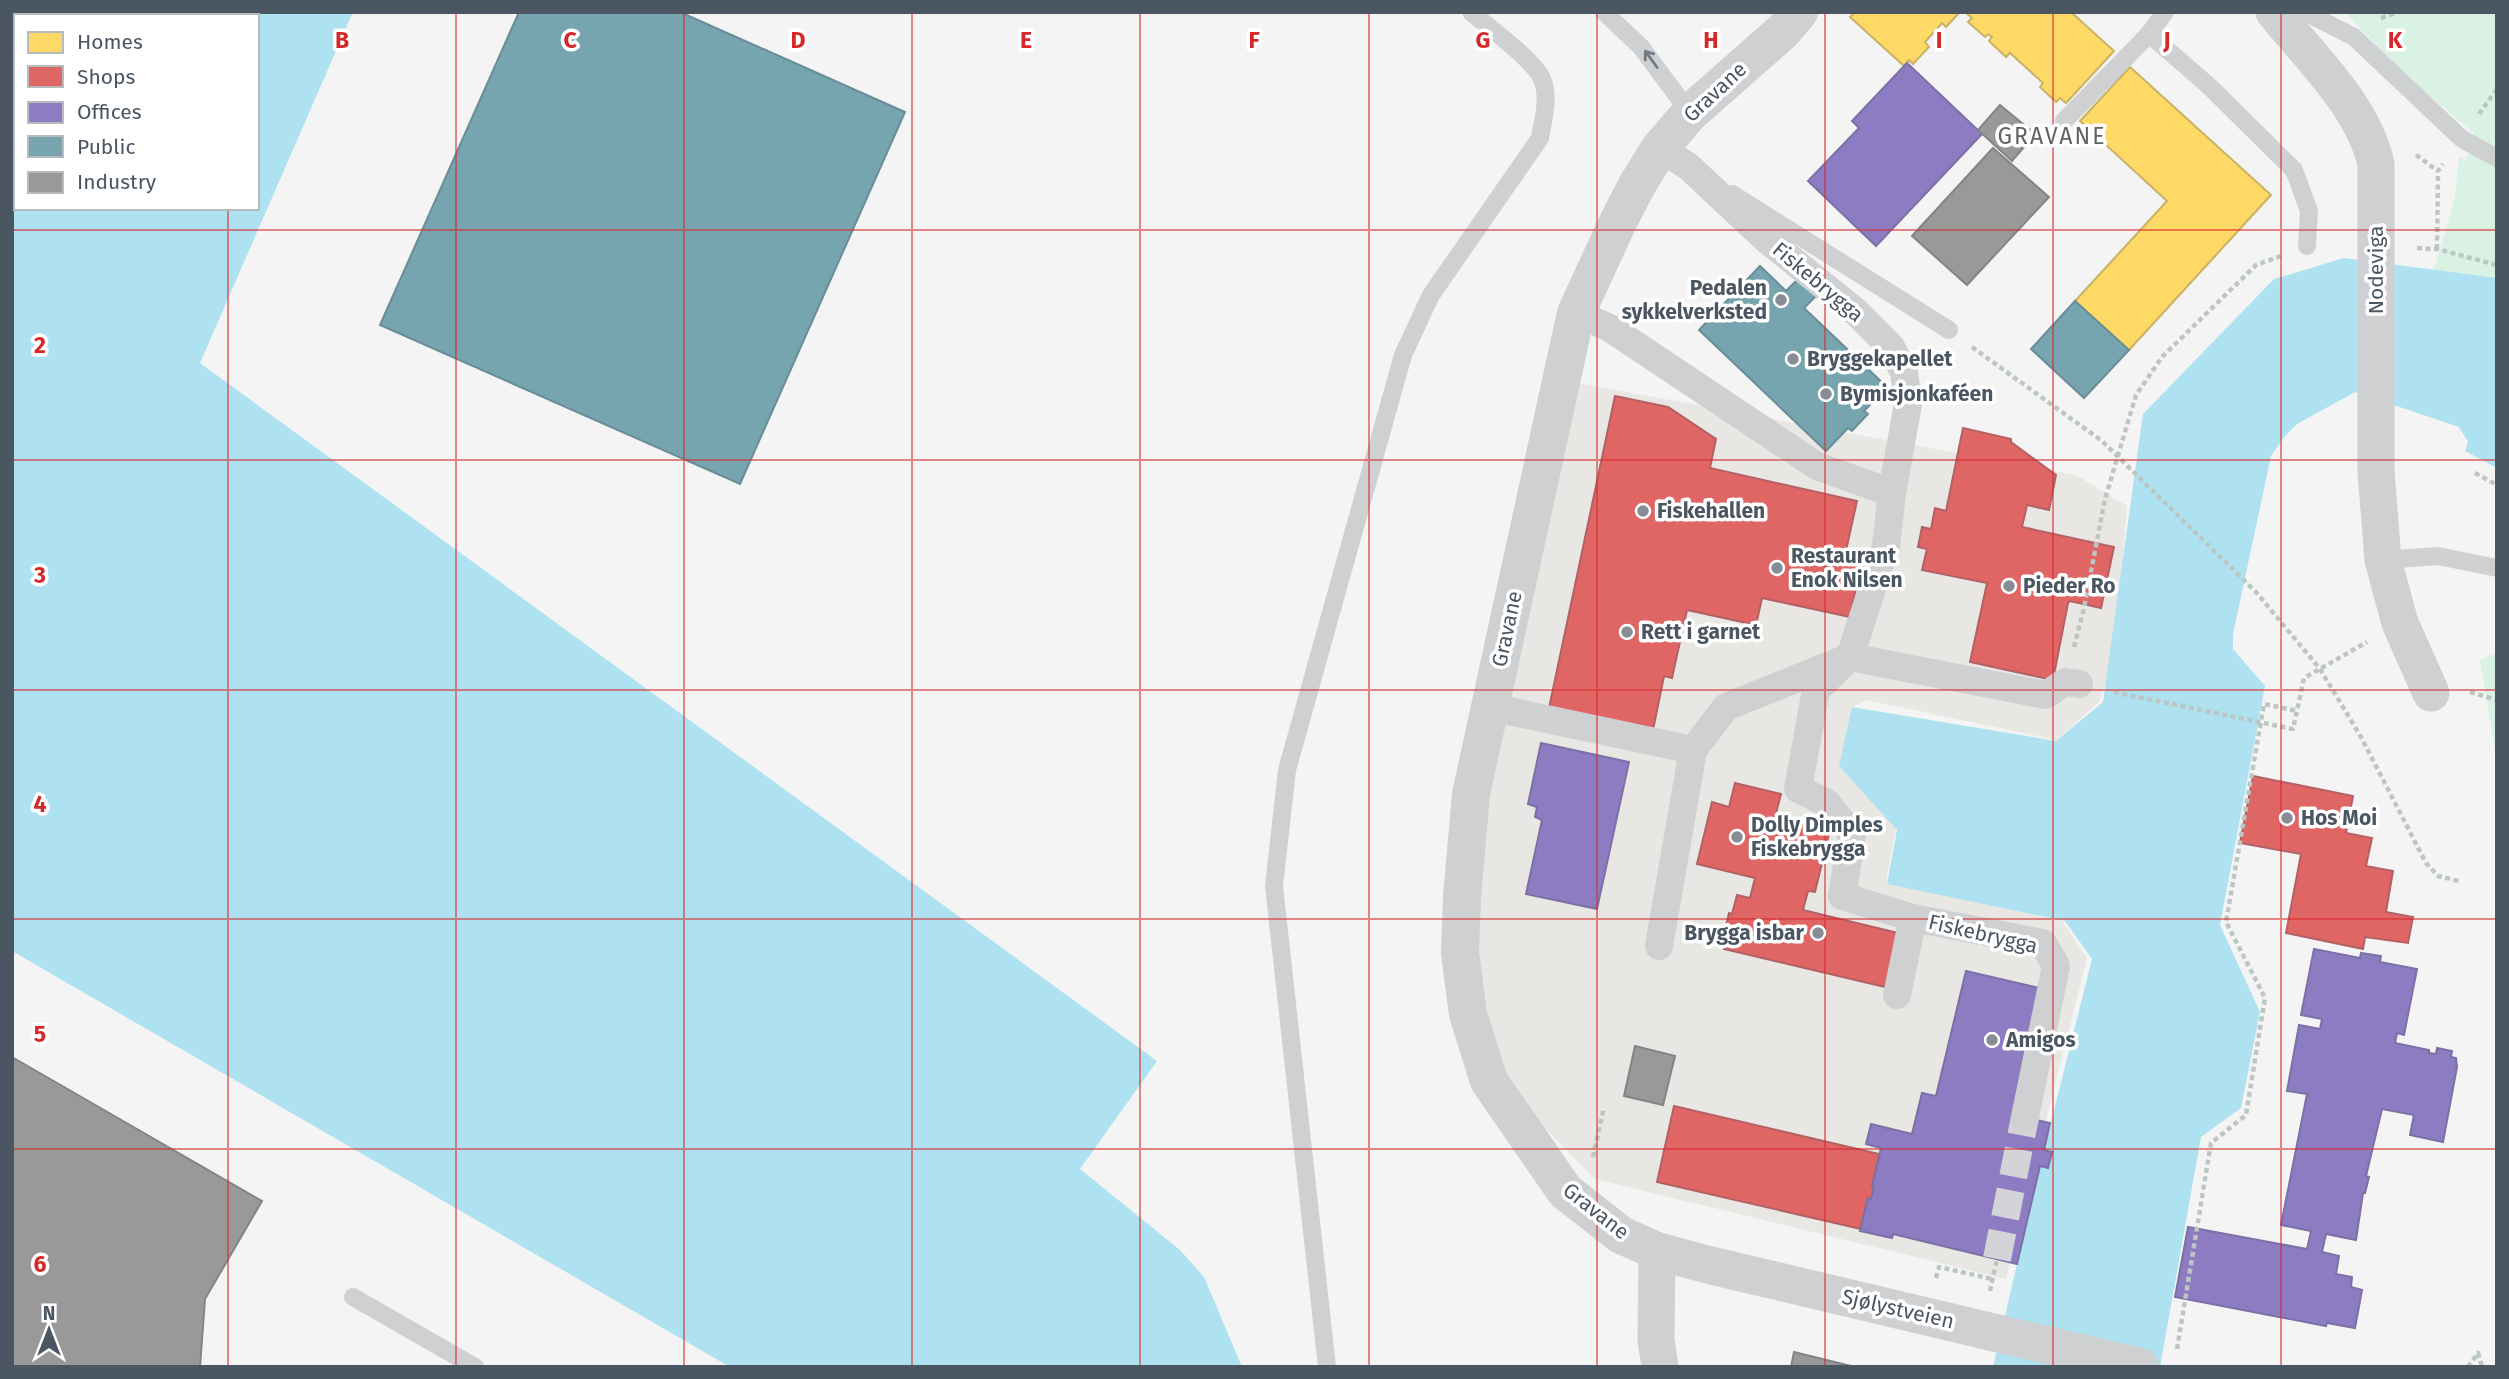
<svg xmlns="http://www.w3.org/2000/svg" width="2509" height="1379" font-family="'Fira Sans',sans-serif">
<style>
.commercial{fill:#e8e7e3}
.green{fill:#d9f2e3}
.water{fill:#aee2f0;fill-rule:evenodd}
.homes{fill:#ffd966;stroke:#c9b264;stroke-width:2}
.shops{fill:#e06666;stroke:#b36164;stroke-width:2}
.offices{fill:#8e7cc3;stroke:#7a71a6;stroke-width:2}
.public{fill:#76a5af;stroke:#698d98;stroke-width:2}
.industry{fill:#999;stroke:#818588;stroke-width:2}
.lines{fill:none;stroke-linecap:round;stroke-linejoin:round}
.pedestrian-tunnel{stroke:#d2d4d7;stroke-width:28;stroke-dasharray:28 14;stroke-linecap:butt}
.path{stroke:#bcc7c4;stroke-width:4.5;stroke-dasharray:5 3.5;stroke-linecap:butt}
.service{stroke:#ced0d2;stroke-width:18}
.pedestrian{stroke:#ced0d2;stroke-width:28}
.minor{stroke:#ced0d2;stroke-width:37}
.tertiary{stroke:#ced0d2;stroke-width:38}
.oneway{stroke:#727b83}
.grid{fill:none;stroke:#d62828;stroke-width:2;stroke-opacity:0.55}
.poi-dot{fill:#868d94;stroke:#fff;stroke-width:2.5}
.labels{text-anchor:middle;stroke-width:7;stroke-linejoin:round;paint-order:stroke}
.street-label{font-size:21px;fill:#4a5661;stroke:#fff}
.poi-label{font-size:21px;font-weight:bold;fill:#4a5661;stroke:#fff;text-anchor:start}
.neighbourhood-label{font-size:23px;letter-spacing:2px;fill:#5f6368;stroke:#fff}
.grid-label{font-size:23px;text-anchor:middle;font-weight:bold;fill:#d62828;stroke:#fff;stroke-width:7;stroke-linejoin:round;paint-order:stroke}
</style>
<rect width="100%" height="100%" fill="#f4f4f4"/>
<!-- commercial -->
<path class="commercial" d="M1556,379L2076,475L2127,506L2115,658L2099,702L2057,740L1866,700L1853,707L1840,767L1860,771L1896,829L1886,881L2062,921L2087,958L2006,1279L1595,1179L1491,1073L1448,924Z"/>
<!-- green -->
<g class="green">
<path d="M2344,12H2497V278L2434,270L2455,197L2459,156L2466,160L2474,133L2413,82Z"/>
<path d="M2497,652V761L2480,660Z"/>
</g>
<!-- water -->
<g class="water">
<path d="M12,12H353L200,363L1157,1061L1080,1169L1180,1250L1204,1277L1242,1367H730L12,951ZM16,16H257V208H16Z"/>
<path d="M2344,258L2497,278V468L2465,451L2468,442L2459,427L2355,392L2297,424L2284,437L2271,456L2233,634V649L2265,686L2220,925L2260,1012L2241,1108L2201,1137L2160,1367H1993L2040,1166L2048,1168L2052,1153L2044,1150L2092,959L2065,921L1887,884L1897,830L1839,766L1852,707L2056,741L2103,702L2143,414L2274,279Z"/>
</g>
<!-- homes -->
<g class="homes">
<path d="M1855,12H1960L1946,27L1942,23L1925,42L1929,47L1913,64L1909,60L1904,66L1850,17Z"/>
<path d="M1965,12H2071L2114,51L2066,103L2060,98L2056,102L2040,87L2043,83L2010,53L2006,57L1989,41L1992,37L1988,34L1985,37L1968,22L1972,18Z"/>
<path d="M2130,67L2271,195L2129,350L2075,301L2167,201L2080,121Z"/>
</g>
<!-- shops -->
<g class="shops">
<path d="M1615,396L1668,407L1716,439L1710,468L1857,501L1845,555L1862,559L1850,617L1762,598L1756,625L1687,610L1672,678L1664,676L1653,730L1549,708Z"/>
<path d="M1963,428L2011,439V442L2056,475L2049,510L2027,505L2022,527L2114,547L2101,608L2070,601L2068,603L2053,680L1970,662L1987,583L1922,570L1927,549L1918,547L1922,527L1931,529L1935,508L1946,511Z"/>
<path d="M2253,776L2353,796L2346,833L2372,838L2366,866L2393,871L2386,912L2413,917L2408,943L2365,937L2363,949L2286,933L2301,854L2240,843Z"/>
<path d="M1735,783L1781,794L1775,817L1830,830L1815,892L1808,891L1803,910L1898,933L1885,987L1724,949L1728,930H1725L1729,913L1732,914L1737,895L1750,898L1755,878L1697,864L1712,802L1729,807Z"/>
<path d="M1674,1106L1879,1154L1872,1187H1874L1871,1199L1868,1198L1861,1229L1657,1182Z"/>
</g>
<!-- offices -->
<g class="offices">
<path d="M1907,63L1982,134L1876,246L1808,181L1859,128L1852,121Z"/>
<path d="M1541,743L1629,762L1597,909L1526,894L1542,820L1535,817L1537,807L1528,804Z"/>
<path d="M2314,949L2360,958L2361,953L2381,956L2380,962L2417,969L2404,1035L2397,1033L2395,1043L2429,1050V1053L2436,1054L2437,1048L2452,1051L2451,1057L2456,1058L2457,1067L2443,1142L2410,1135L2414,1115L2382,1109L2366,1176L2369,1177L2365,1193H2363L2356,1240L2326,1234L2322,1252L2339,1256L2336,1274L2352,1277L2351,1287L2362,1290L2355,1328L2327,1323L2326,1326L2175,1297L2188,1227L2307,1249L2311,1231L2281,1225L2307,1094L2287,1091L2299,1025L2320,1029L2322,1019L2301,1015Z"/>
<path d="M1966,971L2048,990L2019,1116L2050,1123L2044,1150L2052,1152L2048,1168L2040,1166L2017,1264L1893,1234L1892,1238L1860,1231L1868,1198L1871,1199L1874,1187H1872L1881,1148L1866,1144L1871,1124L1912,1134L1922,1093L1936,1096Z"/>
</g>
<!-- public -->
<g class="public">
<path d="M519,12H680L905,112L740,484L380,325Z"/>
<path d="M1760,266L1786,291L1798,279L1816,296L1804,308L1887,387L1864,411L1868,414L1852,431L1848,428L1826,451L1699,330Z"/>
<path d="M2075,301L2129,350L2084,398L2031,349Z"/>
</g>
<!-- industry -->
<g class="industry">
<path d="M2000,105L2035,134L2012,161L1978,130Z"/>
<path d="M1993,148L2049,197L1967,285L1912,236Z"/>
<path d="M1635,1046L1675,1056L1663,1105L1624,1096Z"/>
<path d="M12,1057L262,1201L205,1299L200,1367H12Z"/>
<path d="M1794,1352L1855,1367H1791Z"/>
</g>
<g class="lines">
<!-- pedestrian-tunnel -->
<path class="pedestrian-tunnel" d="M1997,1259L2025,1117"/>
<!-- path -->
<g class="path">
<path d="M2381,18L2399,12"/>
<path d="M2479,114L2497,89"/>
<path d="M2416,155L2438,171"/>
<path d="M2417,248L2437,249L2497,265"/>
<path d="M2437,249L2438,171L2443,164"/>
<path d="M1972,347L2102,441L2256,592L2320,669L2361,737L2426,863L2438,876L2459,881"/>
<path d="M2475,473L2497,485"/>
<path d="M2074,647L2084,608L2105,499L2136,395L2162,357L2256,265L2281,256"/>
<path d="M2114,692L2293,729L2304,678L2367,642"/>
<path d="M2470,692L2497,700"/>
<path d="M1593,1157L1604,1107"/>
<path d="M1936,1278L1939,1267L1992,1279"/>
<path d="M1990,1291L1997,1259"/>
<path d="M2177,1349L2211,1143L2246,1115L2265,998L2226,922L2264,704L2297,711"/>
<path d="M2468,1367L2478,1353L2482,1367"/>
</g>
<!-- service -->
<g class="service">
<path d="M1604,12L1641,47L1690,113"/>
<path d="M2305,12L2354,37L2462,139L2497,158"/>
<path d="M2149,34L2209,86L2294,170L2309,211L2307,246"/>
<path d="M2064,121L2149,34L2165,12"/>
<path d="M1732,194L1949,330"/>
<path d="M2383,560L2438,556L2497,568"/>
<path d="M353,1297L475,1367"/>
<path d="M1327,1367L1274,886L1287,770L1403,355L1431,295L1540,138C1543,119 1550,98 1542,79C1534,60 1488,27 1471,12"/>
</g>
<!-- pedestrian -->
<g class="pedestrian">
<path d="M1660,148L1689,167L1766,239L1855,311L1891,347L1904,372L1908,404L1892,493L1886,546L1850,657L1816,690L1798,789L1827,803L1852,834L1842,896L1913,918L1897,995"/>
<path d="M1576,313L1610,328L1817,466L1892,493"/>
<path d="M1490,707L1693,750"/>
<path d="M1913,918L2043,943L2056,966L2025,1117"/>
<path d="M1659,946L1693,750L1726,707L1850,657L2046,695L2065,682L2079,684"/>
</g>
<!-- minor -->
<g class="minor">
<path d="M2274,12C2311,58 2363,106 2376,164V472L2383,560L2400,623L2431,693"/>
<path d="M1657,1251L1656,1340L1660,1367"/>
</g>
<!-- tertiary -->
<path class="tertiary" d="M1799,12L1783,31L1690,113L1660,148L1637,185L1617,224L1576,313L1471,794L1462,897L1460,953L1468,1014L1489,1081L1565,1191L1621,1235L1657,1251L1709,1265L2140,1367"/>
</g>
<!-- one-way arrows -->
<defs><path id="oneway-shaft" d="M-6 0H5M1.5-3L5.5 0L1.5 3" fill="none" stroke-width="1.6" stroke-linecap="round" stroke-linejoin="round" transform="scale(1.75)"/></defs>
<use class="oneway" href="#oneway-shaft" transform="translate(1651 59) rotate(-126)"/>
<!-- grid -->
<path class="grid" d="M228,12V16M456,12V1367M684,12V1367M912,12V1367M1140,12V1367M1369,12V1367M1597,12V1367M1825,12V1367M2053,12V1367M2281,12V1367M228,208V1367M12,230H2497M12,460H2497M12,690H2497M12,919H2497M12,1149H2497"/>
<!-- markers -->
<g class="poi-dot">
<circle cx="1781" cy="300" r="7"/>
<circle cx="1793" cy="359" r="7"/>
<circle cx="1826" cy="394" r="7"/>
<circle cx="1643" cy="511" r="7"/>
<circle cx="1777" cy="568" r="7"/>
<circle cx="2009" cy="586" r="7"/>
<circle cx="1627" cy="632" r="7"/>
<circle cx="2287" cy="818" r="7"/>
<circle cx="1737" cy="837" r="7"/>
<circle cx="1818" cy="933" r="7"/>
<circle cx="1992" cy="1040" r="7"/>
</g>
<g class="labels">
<!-- street labels -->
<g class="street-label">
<text transform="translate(1715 92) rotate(-43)" y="7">Gravane</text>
<text transform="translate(2376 270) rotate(-90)" y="7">Nodeviga</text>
<text transform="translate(1818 282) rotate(40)" y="7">Fiskebrygga</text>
<text transform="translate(1507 629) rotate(-78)" y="7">Gravane</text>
<text transform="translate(1983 934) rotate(13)" y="7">Fiskebrygga</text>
<text transform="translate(1596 1211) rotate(38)" y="7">Gravane</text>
<text transform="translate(1898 1309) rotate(13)" y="7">Sjølystveien</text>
</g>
<!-- poi labels -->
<g class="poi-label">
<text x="1767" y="295" text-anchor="end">Pedalen<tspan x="1767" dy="24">sykkelverksted</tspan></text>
<text x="1807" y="366">Bryggekapellet</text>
<text x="1840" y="401">Bymisjonkaféen</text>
<text x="1657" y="518">Fiskehallen</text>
<text x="1791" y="563">Restaurant<tspan x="1791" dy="24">Enok Nilsen</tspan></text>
<text x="2023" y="593">Pieder Ro</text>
<text x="1641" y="639">Rett i garnet</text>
<text x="2301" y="825">Hos Moi</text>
<text x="1751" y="832">Dolly Dimples<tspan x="1751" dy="24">Fiskebrygga</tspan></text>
<text x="1804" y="940" text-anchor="end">Brygga isbar</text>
<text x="2006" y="1047">Amigos</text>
</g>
<!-- neighbourhood labels -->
<g class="neighbourhood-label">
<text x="2052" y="144">GRAVANE</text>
</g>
</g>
<g class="grid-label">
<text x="342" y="48">B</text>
<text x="570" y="48">C</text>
<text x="798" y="48">D</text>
<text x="1026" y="48">E</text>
<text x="1254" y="48">F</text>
<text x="1483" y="48">G</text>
<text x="1711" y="48">H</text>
<text x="1939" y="48">I</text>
<text x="2167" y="48">J</text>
<text x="2395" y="48">K</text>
<text x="40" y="353">2</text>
<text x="40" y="583">3</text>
<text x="40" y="812">4</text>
<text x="40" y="1042">5</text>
<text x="40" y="1272">6</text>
</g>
<!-- border -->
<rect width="2509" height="1379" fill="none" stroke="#4a5661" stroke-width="28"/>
<!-- legend -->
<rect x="14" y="14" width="245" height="196" fill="#ffffff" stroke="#b7bbc0" stroke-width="2"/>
<rect x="28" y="32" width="35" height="21" fill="#ffd966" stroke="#b7bbc0" stroke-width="2"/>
<text x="77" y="49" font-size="21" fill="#4a5661">Homes</text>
<rect x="28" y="66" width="35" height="21" fill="#e06666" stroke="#b7bbc0" stroke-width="2"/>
<text x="77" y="84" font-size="21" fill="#4a5661">Shops</text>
<rect x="28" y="102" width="35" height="21" fill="#8e7cc3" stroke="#b7bbc0" stroke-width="2"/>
<text x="77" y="119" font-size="21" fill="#4a5661">Offices</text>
<rect x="28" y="136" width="35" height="21" fill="#76a5af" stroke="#b7bbc0" stroke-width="2"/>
<text x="77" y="154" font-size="21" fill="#4a5661">Public</text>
<rect x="28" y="172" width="35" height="21" fill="#999999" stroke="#b7bbc0" stroke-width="2"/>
<text x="77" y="189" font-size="21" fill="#4a5661">Industry</text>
<!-- north arrow -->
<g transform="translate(49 1330)" stroke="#ffffff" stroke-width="5" paint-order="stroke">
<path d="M0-5L12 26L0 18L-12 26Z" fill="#4a5661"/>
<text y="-10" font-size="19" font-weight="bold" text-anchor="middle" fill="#4a5661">N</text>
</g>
</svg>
